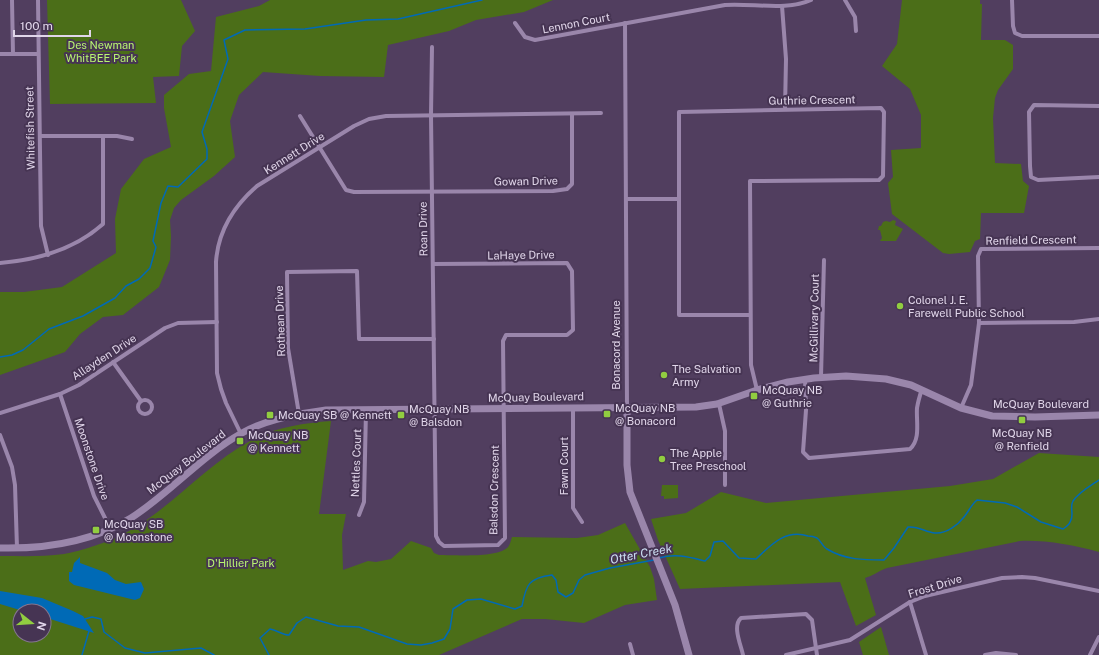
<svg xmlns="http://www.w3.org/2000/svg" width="1099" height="655" font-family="'Public Sans',sans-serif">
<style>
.green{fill:#4b6e18;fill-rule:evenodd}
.water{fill:#006ab6}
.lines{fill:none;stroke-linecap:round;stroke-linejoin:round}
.stream{stroke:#006ab6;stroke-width:1.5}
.minor{stroke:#9a86ab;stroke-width:4}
.tertiary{stroke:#9a86ab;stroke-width:7}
.poi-dot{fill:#91cd40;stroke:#463453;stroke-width:1.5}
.labels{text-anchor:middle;stroke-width:4;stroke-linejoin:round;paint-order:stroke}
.street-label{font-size:11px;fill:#e1d6ea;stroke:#463453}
.park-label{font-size:11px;fill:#b8f570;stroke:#463453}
.poi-label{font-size:11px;fill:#e1d6ea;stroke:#463453;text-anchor:start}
.water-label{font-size:12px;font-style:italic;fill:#cbdef2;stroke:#463453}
</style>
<rect width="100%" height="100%" fill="#513e5f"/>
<!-- green -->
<g class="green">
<path d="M47,0H181L195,31L182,46L179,76L153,77L156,103L50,104Z"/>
<path d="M270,0H553L524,12L476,20L449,31L388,45L384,77L320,76L263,72L239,95L230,121L235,157L214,176L181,200L174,208L170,220L171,236L170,260L159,287L123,315L103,317L80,334L65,352L0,375V292H24L62,287L116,253L115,219L121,189L144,159L171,147L164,108V95L189,74L211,71L216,17L259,6Z"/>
<path d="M902,0H980V4H982L981,40H1005L1013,45V69L998,90L995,98L993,118L995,163L1021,164L1023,181L1029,186L1024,213H981L980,239L975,241L970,252L949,254L943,253L892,214L888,183L893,177L891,150L921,148V115L910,89L882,66L897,44Z"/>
<path d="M893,220L896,221L895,225L903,229L896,241H880L882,238L880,230H878L879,226H881L883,222L886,221L890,222Z"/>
<path d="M331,421L319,514H346L342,535L343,570L368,561L376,562L391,559L411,541L431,548L434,553L439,555C454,555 496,558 507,548C510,546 511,540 512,537L577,538L598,535L625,523L650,567L654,579L657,600L625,605L584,623L545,619H522L439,655H0V556C21,556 43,557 64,554C77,552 101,544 113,539C166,516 201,467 252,440C275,427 305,423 331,421ZM20,611H44V635H20Z"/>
<path d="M1039,453L1099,457V552C1073,545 1046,540 1020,541L887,568C878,571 873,576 865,578L876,615L856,626L840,582L680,589L658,540L651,519L686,513L721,492L766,503L950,486L993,479Z"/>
<path d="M662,485H678V498L664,499V496H661Z"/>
<path d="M881,627L889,655H863L859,642Z"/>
</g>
<!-- water -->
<g class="water">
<path d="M80,557V563L107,573L115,580L126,584L141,582L144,589L140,598L135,600L74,585L69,581V572H72L74,563Z"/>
<path d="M0,591L42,598L73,611L83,616L94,633L44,617V611H23L0,604Z"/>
</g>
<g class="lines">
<!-- stream -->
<g class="stream">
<path d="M0,357L12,355L23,350L49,329L83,316L115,298L126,286L139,279L150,268L156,247L153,241L161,203L168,186L178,187L207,159V149L202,132L228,59L224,40L245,30L305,29L366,20L398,19L482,0"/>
<path d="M659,558C676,553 689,557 705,561L710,556L714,542L723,541L739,558L756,559C771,545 785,529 808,536C811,536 815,537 817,538C821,541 823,547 827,549C845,560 864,560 884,560L894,548L908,527C919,526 925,532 935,533C946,534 958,525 964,517C969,511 971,505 977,500L1005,503L1017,507L1041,522L1063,529C1066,527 1069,525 1070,522C1075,515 1069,508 1073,501C1079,492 1090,486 1099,480"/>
<path d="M85,619L92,617L101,619L104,632L125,648L145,653L201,648L214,655"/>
<path d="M82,655L89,631"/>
<path d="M269,655L260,638L270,629C277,630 282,635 289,635L297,623L306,617L338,626L359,627L407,644L421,645L432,643L444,639L450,629L453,609L467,600L481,599L515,609L522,606C526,584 529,578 552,575L556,580L558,592L566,597L573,593L579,580L585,575L610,568L654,560"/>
</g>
<!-- minor -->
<g class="minor">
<path d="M12,0L13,54"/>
<path d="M38,0L41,226L48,255"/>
<path d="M845,0L855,17L856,31"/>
<path d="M1012,0L1013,26L1015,33L1022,36H1099"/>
<path d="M782,6L786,59L785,109"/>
<path d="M515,23L525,37L535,40L725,5C752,3 787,11 811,0"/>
<path d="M625,23L627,408"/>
<path d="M432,47L431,115L436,536L439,542L444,546L498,545L505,538L503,341L506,335H567L573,330L572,271L567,263L433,264"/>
<path d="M0,54H38"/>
<path d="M1099,106L1034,105L1029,112L1030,166L1031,177L1038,180L1099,177"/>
<path d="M300,116L346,190L354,192L553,191L567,189L572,184V114"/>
<path d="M40,136H117L132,139"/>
<path d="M627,199H679"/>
<path d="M0,263C37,260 75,249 103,224V136"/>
<path d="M750,315H679V112L881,108L884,112L883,176L879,180L750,181L751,365L757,390"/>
<path d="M979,323L1074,322L1099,319"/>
<path d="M113,362L141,401"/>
<path d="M821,377L824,260"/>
<path d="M805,379L806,410L803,452L809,458L910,449C921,439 916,421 917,408C918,402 920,395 922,389"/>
<path d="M60,394L94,496L110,528"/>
<circle cx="145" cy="407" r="7"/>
<path d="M719,404L725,431V485"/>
<path d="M573,408V508L582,522"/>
<path d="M961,408L971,385L979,323L978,256L981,249L1099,248"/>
<path d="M0,413L60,394L79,385L165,328L178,323L217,322"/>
<path d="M299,414L288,348L287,272L357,271L359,339H434"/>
<path d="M241,434L226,403L221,389L217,373L216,262C218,231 234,206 257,186L354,126L369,119L386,116L601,113"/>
<path d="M0,435L12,467L15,485L17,548"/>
<path d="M359,515L364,502L366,410"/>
<path d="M910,602L926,655"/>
<path d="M630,644L633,655"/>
<path d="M743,655C741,645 732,626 741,618L806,614L812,620L817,655"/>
<path d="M786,655L850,640L910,602L925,596L1002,578L1022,577L1035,578L1099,591"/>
<path d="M985,655L996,653L1016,655"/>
<path d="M1090,655L1099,637"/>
</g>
<!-- tertiary -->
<g class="tertiary">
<path d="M627,408V465L630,492L675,605L689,655"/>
<path d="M0,548C45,549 92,542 131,518C170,493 201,456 242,433C267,419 297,414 326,410L696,407L717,404L757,390L788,382L814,378L846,376L886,379L911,385L961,408L992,416L1035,417L1099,415"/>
</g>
</g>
<!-- markers -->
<g class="poi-dot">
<circle cx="900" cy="306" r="4"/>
<circle cx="664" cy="375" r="4"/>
<rect x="750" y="392" width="8" height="8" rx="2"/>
<rect x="603" y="410" width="8" height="8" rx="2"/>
<rect x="266" y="411" width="8" height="8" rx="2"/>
<rect x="397" y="411" width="8" height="8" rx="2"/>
<rect x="1018" y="416" width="8" height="8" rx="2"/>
<rect x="236" y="437" width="8" height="8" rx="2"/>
<circle cx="662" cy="459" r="4"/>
<rect x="92" y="526" width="8" height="8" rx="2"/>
</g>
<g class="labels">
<!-- street labels -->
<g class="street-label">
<text transform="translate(576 23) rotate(-11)" y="4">Lennon Court</text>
<text transform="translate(812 100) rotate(-1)" y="4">Guthrie Crescent</text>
<text transform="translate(30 128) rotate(-91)" y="4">Whitefish Street</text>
<text transform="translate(294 153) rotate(-32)" y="4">Kennett Drive</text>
<text transform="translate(526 181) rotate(-1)" y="4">Gowan Drive</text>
<text transform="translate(423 229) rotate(-91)" y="4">Roan Drive</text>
<text transform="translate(1031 240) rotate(-1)" y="4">Renfield Crescent</text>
<text transform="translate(521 255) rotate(-1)" y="4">LaHaye Drive</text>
<text transform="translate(814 318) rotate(-89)" y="4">McGillivary Court</text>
<text transform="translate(280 321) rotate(-92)" y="4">Rothean Drive</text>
<text transform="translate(616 345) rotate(-90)" y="4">Bonacord Avenue</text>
<text transform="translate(104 357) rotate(-33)" y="4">Allayden Drive</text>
<text transform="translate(536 397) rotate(-1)" y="4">McQuay Boulevard</text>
<text x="1041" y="408">McQuay Boulevard</text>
<text transform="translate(92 459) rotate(71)" y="4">Moonstone Drive</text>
<text transform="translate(186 462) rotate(-38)" y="4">McQuay Boulevard</text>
<text transform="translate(356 463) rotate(-88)" y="4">Nettles Court</text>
<text transform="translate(564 466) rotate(-90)" y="4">Fawn Court</text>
<text transform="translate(494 490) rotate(-89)" y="4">Balsdon Crescent</text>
<text transform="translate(935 586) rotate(-17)" y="4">Frost Drive</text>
</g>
<!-- park labels -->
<g class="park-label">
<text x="101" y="49">Des Newman<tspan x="101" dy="13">WhitBEE Park</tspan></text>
<text x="241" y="567">D'Hillier Park</text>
</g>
<!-- poi labels -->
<g class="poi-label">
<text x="908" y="304">Colonel J. E.<tspan x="908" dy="13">Farewell Public School</tspan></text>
<text x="672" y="373">The Salvation<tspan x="672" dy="13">Army</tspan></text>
<text x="762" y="394">McQuay NB<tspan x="762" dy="13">@ Guthrie</tspan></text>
<text x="615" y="412">McQuay NB<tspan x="615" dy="13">@ Bonacord</tspan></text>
<text x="409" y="413">McQuay NB<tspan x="409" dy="13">@ Balsdon</tspan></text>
<text x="278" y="419">McQuay SB @ Kennett</text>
<text x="1022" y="437" text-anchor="middle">McQuay NB<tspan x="1022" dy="13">@ Renfield</tspan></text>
<text x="248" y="439">McQuay NB<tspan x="248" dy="13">@ Kennett</tspan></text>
<text x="670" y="457">The Apple<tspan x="670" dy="13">Tree Preschool</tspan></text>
<text x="104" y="528">McQuay SB<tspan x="104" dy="13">@ Moonstone</tspan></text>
</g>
<!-- water labels -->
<g class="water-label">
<text transform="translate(641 554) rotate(-11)" y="4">Otter Creek</text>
</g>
</g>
<!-- north arrow -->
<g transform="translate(32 623) rotate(107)"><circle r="19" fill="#463453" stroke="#84758f"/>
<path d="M0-3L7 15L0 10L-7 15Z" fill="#91cd40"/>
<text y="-6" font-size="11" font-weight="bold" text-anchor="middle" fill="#e1d6ea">N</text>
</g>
<!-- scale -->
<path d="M14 30v6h76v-6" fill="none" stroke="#e1d6ea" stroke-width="2"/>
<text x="20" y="30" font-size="12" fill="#e1d6ea" stroke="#463453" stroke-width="3" paint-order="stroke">100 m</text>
</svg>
